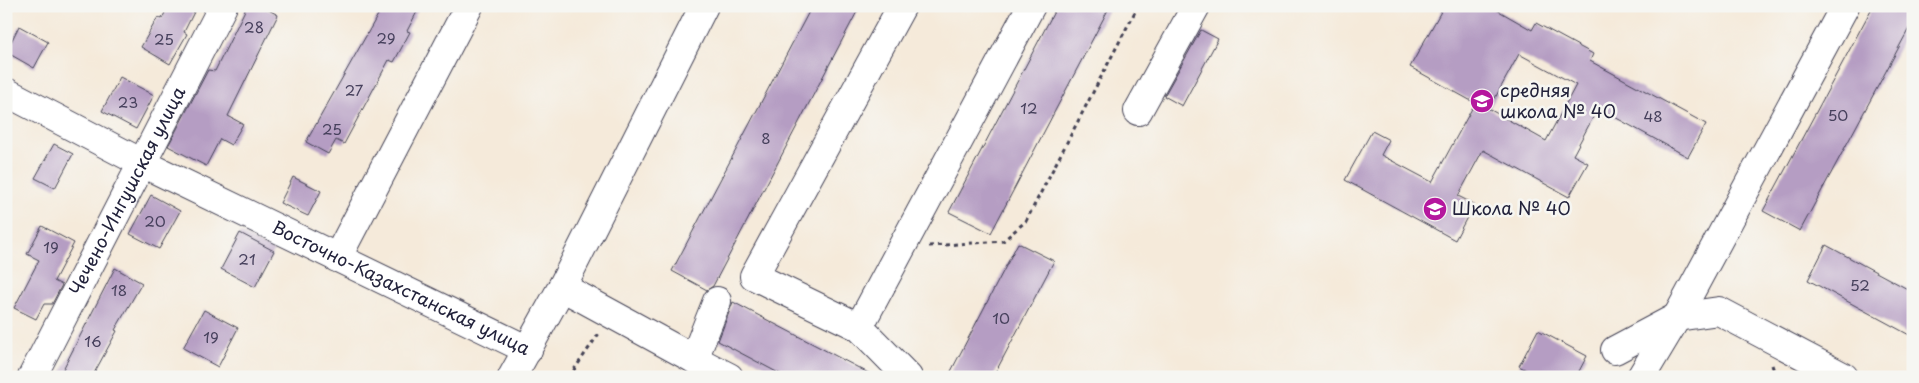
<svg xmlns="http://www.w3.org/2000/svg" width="1919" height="383" font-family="'Playpen Sans',sans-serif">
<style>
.building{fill:#b59dc3;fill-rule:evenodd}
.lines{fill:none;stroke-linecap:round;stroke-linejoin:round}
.minor-casing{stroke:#424053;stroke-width:30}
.path{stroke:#424053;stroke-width:3;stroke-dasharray:4 4;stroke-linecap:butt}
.minor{stroke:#fff;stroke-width:28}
.labels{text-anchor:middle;stroke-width:5;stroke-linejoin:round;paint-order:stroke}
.number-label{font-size:15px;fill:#47415d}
.poi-label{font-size:18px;fill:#22223b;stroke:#f6f6f2;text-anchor:start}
.street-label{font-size:18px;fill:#22223b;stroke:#f6f6f2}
</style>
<rect width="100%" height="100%" fill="#f6f6f2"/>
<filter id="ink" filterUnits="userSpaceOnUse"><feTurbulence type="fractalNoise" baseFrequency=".02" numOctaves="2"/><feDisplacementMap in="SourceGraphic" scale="10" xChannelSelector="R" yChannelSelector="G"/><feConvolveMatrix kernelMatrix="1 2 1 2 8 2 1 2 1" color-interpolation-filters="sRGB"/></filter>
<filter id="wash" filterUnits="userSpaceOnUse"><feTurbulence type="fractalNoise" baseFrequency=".0096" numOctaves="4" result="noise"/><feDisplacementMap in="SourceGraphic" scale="20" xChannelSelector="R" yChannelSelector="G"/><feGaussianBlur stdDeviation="1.12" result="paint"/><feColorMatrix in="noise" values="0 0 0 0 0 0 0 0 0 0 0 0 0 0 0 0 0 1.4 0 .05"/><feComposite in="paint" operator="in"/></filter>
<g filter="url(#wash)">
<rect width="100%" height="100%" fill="#f5eada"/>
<g id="blocks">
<!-- building -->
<g class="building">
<path d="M168,6H197L184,32L187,34L170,64L141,47L158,17L162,19Z"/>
<path d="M247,6H261L278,15L228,116L243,124L231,145L220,139L206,166L168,146L208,70L215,71Z"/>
<path d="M383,6H420L407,31L410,32L394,62L389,60L344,144L336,140L328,154L306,142Z"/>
<path d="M812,6H860L713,286L707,290L672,271Z"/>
<path d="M1057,6H1110L991,233L949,212Z"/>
<path d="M1444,6H1490L1532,30L1536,23L1593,54L1590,61L1706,124L1688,157L1598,108L1573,155L1588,163L1569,197L1483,150L1458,196L1474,204L1455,240L1345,180L1372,131L1389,140L1381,155L1432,182L1475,103L1410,67ZM1519,54L1576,85L1546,141L1489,109Z"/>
<path d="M1873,6H1913V21L1800,231L1763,211Z"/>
<path d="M19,26L48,42L34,68L6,52Z"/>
<path d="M1201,30L1218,39L1182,106L1164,96Z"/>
<path d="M120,77L154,95L136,129L102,111Z"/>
<path d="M54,144L73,154L55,188L35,178Z"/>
<path d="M293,177L321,191L308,216L280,203Z"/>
<path d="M151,195L180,211L159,249L130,234Z"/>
<path d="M42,226L74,243L54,281L62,285L52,304H44L36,319L14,308L39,260L27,254Z"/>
<path d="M240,233L274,251L255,287L221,269Z"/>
<path d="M1018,243L1054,261L993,377H948Z"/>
<path d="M1826,245L1913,292V337L1808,280Z"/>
<path d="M115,268L142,283L115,330L117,331L92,377H59Z"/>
<path d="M733,302L876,377H786L718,341Z"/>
<path d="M204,310L238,328L218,367L183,348Z"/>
<path d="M1538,330L1587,356L1576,377H1539L1519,366Z"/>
</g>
</g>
</g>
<g filter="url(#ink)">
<use href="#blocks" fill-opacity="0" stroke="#424053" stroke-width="1"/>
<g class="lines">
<!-- minor casing -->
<g class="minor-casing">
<g id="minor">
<path d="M902,6L754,276L859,327L1031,6"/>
<path id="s1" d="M6,92L142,163L528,350"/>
<path d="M1138,111L1196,6"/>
<path d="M337,258L469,6"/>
<path d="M562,287L694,359L717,301"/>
<path d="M859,327L908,377"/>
<path d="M1615,350L1677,317L1719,311L1844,377"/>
<path d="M694,359L729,377"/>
<path id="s2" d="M32,377L223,6"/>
<path d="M512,377L562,287L704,6"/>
<path d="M1641,377L1677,317L1845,6"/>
</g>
</g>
<!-- path -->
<g class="path">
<path d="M929,246L1003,241L1026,221L1138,6"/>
<path d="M1772,365L1776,377"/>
<path d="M569,377L600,332"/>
</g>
<!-- minor -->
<use href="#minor" class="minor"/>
</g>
</g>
<!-- icons -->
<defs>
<g id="school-disc" transform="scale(1.25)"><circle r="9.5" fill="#b5179e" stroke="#f6f6f2"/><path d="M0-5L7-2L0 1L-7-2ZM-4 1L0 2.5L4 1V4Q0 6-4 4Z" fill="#fff"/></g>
</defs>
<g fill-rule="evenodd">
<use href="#school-disc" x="1482" y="101"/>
<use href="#school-disc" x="1435" y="209"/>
</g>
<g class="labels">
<!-- number labels -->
<g class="number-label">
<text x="254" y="33">28</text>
<text x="386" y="44">29</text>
<text x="164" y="45">25</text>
<text x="354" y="96">27</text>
<text x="128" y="108">23</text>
<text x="1029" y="114">12</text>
<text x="1838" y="121">50</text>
<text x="1653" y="122">48</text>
<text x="332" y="135">25</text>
<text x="766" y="144">8</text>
<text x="155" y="227">20</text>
<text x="51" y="253">19</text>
<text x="247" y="265">21</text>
<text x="1860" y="291">52</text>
<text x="119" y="296">18</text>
<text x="1001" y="324">10</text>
<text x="211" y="343">19</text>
<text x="93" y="347">16</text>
</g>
<!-- poi labels -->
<g class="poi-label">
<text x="1500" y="97">средняя<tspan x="1500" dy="21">школа № 40</tspan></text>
<text x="1452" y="215">Школа № 40</text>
</g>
<!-- street labels -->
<g class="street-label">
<text dy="6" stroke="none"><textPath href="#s2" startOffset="209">Чечено-Ингушская улица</textPath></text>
<text dy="6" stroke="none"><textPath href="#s1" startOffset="441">Восточно-Казахстанская улица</textPath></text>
</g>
</g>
<!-- margin -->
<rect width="1919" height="383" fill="none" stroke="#f6f6f2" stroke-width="25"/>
</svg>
